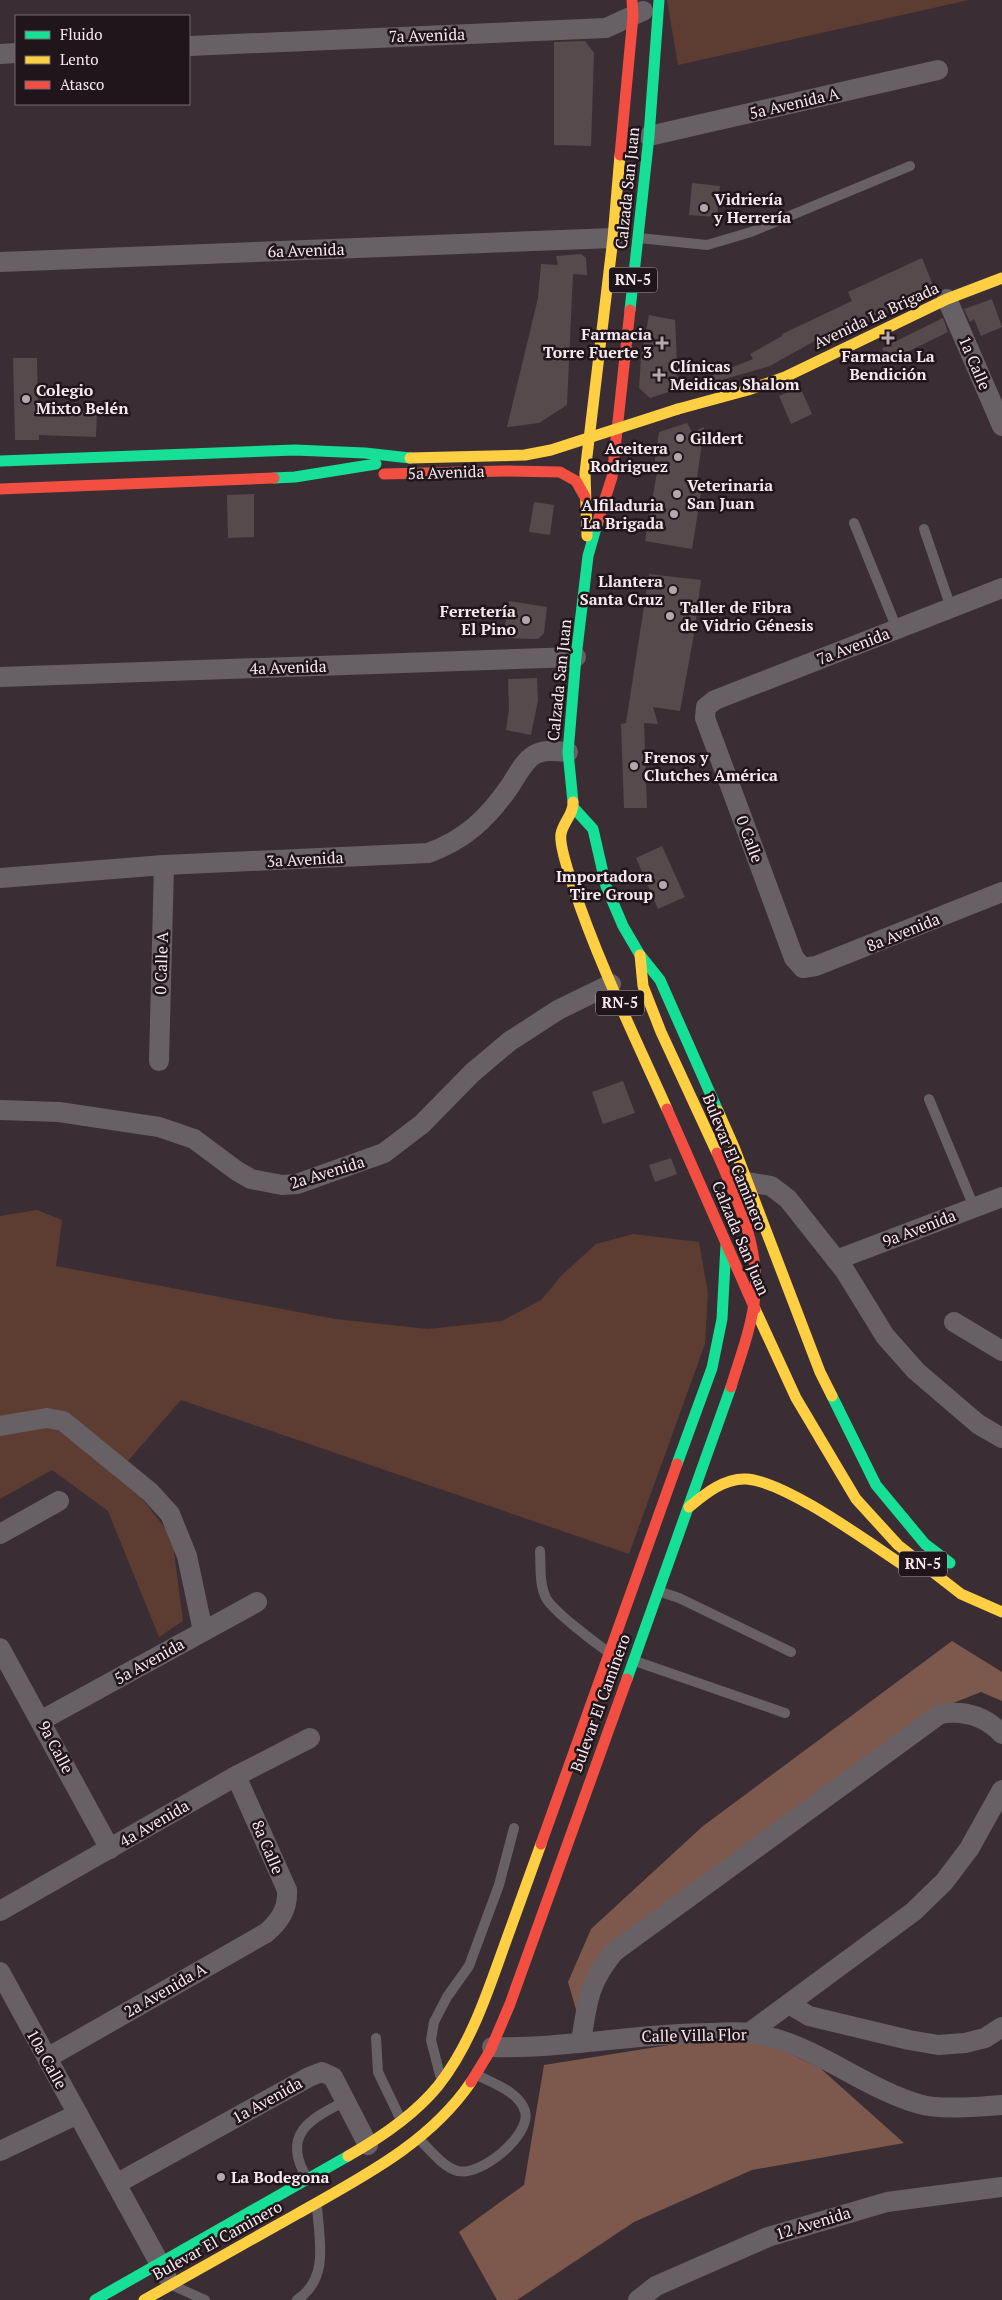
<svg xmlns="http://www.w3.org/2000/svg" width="1002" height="2300" font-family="'PT Serif',serif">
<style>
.green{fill:#5d3c32}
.forest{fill:#7c584d}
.building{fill:#574a4d}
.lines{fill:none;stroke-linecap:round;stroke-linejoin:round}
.lane{stroke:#676166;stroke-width:10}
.street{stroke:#676166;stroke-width:20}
.fast{stroke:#16e098;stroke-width:11}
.slow{stroke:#ffcf43;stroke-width:11}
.jam{stroke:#f24e42;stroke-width:11}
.slow-bridge{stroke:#ffcf43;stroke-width:11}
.jam-bridge{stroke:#f24e42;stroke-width:11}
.poi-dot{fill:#b6a7ae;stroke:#20151a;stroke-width:2}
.labels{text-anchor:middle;stroke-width:5;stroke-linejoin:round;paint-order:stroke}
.shield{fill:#20151a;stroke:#b7a9af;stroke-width:1}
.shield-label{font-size:15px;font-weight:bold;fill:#f8e8ef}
.street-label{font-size:16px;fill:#f8e8ef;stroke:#20151a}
.poi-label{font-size:16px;font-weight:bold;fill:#f8e8ef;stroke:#20151a;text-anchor:start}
</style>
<rect width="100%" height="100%" fill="#3a2e34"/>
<!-- green -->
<g class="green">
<path d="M667,0H969L678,65Z"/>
<path d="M37,1210L62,1220L56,1266L335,1319L428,1329L502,1321L541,1300L562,1275L596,1244L633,1234L699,1242L708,1293L705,1344L629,1554L181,1400L120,1470L172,1537L183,1621L159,1637L108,1511L52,1470L0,1499V1216Z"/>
</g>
<!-- forest -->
<g class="forest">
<path d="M952,1641L1002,1672V1701L981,1692L943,1707L604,1970L578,2016L568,1982L591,1929L703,1826Z"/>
<path d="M694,2041H763L820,2068L904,2143L752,2170L634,2222L517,2300H497L459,2232L524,2185L544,2065Z"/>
</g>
<!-- building -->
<g class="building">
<path d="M585,41L594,53L591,146L554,145V42Z"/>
<path d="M692,183L720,186L717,217L689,215Z"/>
<path d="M581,254L586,258L587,275L573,274L567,405L539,423L507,427L538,298L541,264L558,265L556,256Z"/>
<path d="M922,258L934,288L829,337L827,334L770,366L680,392L679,389L753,359L750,354L782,336V334L852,301L848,292Z"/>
<path d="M992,299L1002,327L981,336L974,319L970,322L964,309Z"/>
<path d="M649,315L675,320L678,384V389L650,398L639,388L641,357Z"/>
<path d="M943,318L948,332L889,361L882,348Z"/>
<path d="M13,358H37L38,411H97L96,437L39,435V440H15Z"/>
<path d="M800,387L812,414L791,424L779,396Z"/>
<path d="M687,423L692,432L704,427L696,486L702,487L692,549L645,541L658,466H654L659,432Z"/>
<path d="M254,494V537L228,538L227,495Z"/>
<path d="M534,502L554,505L550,535L529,532Z"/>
<path d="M649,574L701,580L694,634L680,711L653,707L658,724L644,723L647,808H624L621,724L626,723Z"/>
<path d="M509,601L547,607L544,633L538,639L503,638Z"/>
<path d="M537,678L538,700L531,735L506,730L509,709L508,679Z"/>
<path d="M662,846L685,897L658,909L636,858Z"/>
<path d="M623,1081L635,1113L603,1124L592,1092Z"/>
<path d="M671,1158L677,1174L655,1182L649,1165Z"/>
</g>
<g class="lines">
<!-- lane -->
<g class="lane">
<path d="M639,238L707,245L751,232L910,166"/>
<path d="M854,523L897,629"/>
<path d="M924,529L951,608"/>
<path d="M929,1099L974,1207"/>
<path d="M540,1551C541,1566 539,1584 546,1598C553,1611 594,1642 608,1652"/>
<path d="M658,1591L679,1598L791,1652"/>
<path d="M635,1661L785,1713"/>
<path d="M376,2038L378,2072L401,2120"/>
<path d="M440,2075L431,2040L434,2022L447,1997L469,1966L499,1885L514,1828"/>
<path d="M420,2140C430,2150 444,2168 458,2171C480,2177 532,2135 525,2111C519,2092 493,2083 477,2075"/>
<path d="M307,2178C281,2135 309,2119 346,2101"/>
<path d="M174,2286L205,2300"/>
<path d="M297,2300C330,2278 319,2240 317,2206"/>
</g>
<!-- street -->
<g class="street">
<path d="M189,46L606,28L643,11"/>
<path d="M0,54L16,53"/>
<path d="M649,136L938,70"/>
<path d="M0,262L613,238"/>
<path d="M947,299L1002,426"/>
<path d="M1002,588L715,700L706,707L705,718L794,958L803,968L816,966L1002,892"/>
<path d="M0,677L576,657"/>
<path d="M0,878L164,865L428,853C465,840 488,818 510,786C516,777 524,761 534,755C544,749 556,751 568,752"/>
<path d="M159,1061L164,865"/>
<path d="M0,1110L59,1112L159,1127L194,1139L237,1171L251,1179L282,1185L297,1184L384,1153L422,1124L472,1073L510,1041L558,1010L611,984"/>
<path d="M748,1182L771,1186L788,1199L845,1271L885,1336L916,1371L978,1424L1002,1438"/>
<path d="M836,1260L1002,1197"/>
<path d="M954,1322L1002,1351"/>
<path d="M0,1426L47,1418L63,1421L150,1492L170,1514L187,1556L203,1631"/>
<path d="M0,1534L59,1501"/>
<path d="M0,1648L110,1849"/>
<path d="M42,1720L257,1602"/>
<path d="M0,1911L236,1776L310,1738"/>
<path d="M0,1972L166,2275"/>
<path d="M789,2004L809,2016L909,2040L938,2045L965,2043L985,2038L1002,2027"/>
<path d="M749,2033L913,1912L944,1882L969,1849L1002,1790"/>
<path d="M581,2042C587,2004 588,1983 614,1952L940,1714C964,1710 985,1716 1002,1734"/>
<path d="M492,2047C565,2049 638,2033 711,2033C723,2033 736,2031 749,2033C810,2040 860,2087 919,2104C939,2110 980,2107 1002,2105"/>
<path d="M47,2058L266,1933C280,1921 288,1909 287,1890L236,1776"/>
<path d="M0,2151L78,2114"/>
<path d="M116,2184L309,2077L322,2072L333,2077L368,2145"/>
<path d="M638,2300L656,2286L768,2237L887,2202L1002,2187"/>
</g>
<!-- fast -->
<g class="fast">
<path d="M630,310L649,136L659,0"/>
<path d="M0,461L295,450L365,453L410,458"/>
<path d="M274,478L295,477L376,464"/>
<path d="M573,802L568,752L576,657L588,556L598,521"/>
<path d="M573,807L593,829L606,886L623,926L640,955L660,980L718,1111"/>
<path d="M832,1396L876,1485L925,1544L950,1563"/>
<path d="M677,1464L712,1368L722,1319L726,1245"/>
<path d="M627,1679L731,1387"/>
<path d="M95,2300L348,2156"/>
</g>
<!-- slow -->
<g class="slow">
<path d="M678,409L748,390L785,377L947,299L1002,278"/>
<path d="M587,536L585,473L613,238L620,155"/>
<path d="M573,802C574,814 563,822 561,834C559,845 569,874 573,886C598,962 634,1035 667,1109"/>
<path d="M640,955L643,986L661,1032L717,1153"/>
<path d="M718,1111L734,1147L820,1372L832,1396"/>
<path d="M755,1309L796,1398L856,1499L898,1545L961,1594L1002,1612"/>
<path d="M689,1507C705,1494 724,1478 746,1479C785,1481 868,1542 903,1565"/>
<path d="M348,2156C380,2138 415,2114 438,2086C469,2047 486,1997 502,1952C515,1916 528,1880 541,1844"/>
<path d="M144,2300C195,2271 246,2243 297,2214C360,2178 429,2144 471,2082"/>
</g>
<!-- jam -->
<g class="jam">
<path d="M620,155L633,16L632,0"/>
<path d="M384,474L504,471L560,472L576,481L585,497"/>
<path d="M0,489L274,478"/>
<path d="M598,521L612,477L630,310"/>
<path d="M667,1109L755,1309"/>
<path d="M541,1844L677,1464"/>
<path d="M471,2082L490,2051L510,2004L627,1679"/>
</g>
<!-- slow-bridge -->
<path class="slow-bridge" d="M410,458L525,455L551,450L678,409"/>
<!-- jam-bridge -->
<path class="jam-bridge" d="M717,1153C736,1197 760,1246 755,1295C752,1327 740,1357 731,1387"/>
</g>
<!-- markers -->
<g class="poi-dot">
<circle cx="704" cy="208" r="5"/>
<path d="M885.5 330.5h5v5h5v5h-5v5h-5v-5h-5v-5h5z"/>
<path d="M659.5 335.5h5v5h5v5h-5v5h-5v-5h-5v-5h5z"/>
<path d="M656.5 367.5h5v5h5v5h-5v5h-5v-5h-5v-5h5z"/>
<circle cx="26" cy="399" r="5"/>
<circle cx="680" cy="438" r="5"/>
<circle cx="678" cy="457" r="5"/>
<circle cx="677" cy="494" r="5"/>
<circle cx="674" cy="514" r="5"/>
<circle cx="673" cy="590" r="5"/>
<circle cx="670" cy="616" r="5"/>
<circle cx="526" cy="620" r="5"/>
<circle cx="634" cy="766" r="5"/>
<circle cx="663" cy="885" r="5"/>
<circle cx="221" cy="2177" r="5"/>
</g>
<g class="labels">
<!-- shield labels -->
<g class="shield">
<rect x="609" y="267.5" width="48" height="25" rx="4"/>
<rect x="596" y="990.5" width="48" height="25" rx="4"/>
<rect x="899" y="1551.5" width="48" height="25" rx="4"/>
</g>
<g class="shield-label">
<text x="633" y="285">RN-5</text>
<text x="620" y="1008">RN-5</text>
<text x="923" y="1569">RN-5</text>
</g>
<!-- street labels -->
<g class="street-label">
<text transform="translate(427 35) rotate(-2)" y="6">7a Avenida</text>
<text transform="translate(794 103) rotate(-13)" y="6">5a Avenida A</text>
<text transform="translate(627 188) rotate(-84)" y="6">Calzada San Juan</text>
<text transform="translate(306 250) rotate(-2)" y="6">6a Avenida</text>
<text transform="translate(876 315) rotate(-25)" y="6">Avenida La Brigada</text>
<text transform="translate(975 363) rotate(67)" y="6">1a Calle</text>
<text transform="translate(446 472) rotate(-2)" y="6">5a Avenida</text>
<text transform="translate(853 646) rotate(-21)" y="6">7a Avenida</text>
<text transform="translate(288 667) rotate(-2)" y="6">4a Avenida</text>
<text transform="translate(559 680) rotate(-84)" y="6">Calzada San Juan</text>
<text transform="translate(750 839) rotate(70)" y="6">0 Calle</text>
<text transform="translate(305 859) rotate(-3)" y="6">3a Avenida</text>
<text transform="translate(903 932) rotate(-22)" y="6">8a Avenida</text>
<text transform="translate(161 963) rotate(-88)" y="6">0 Calle A</text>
<text transform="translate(735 1162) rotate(68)" y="6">Bulevar El Caminero</text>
<text transform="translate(327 1172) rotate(-17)" y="6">2a Avenida</text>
<text transform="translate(919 1228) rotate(-21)" y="6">9a Avenida</text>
<text transform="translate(741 1238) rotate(67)" y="6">Calzada San Juan</text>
<text transform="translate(149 1661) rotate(-29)" y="6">5a Avenida</text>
<text transform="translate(600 1703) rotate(-70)" y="6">Bulevar El Caminero</text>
<text transform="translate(56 1747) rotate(62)" y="6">9a Calle</text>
<text transform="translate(154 1823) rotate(-30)" y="6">4a Avenida</text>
<text transform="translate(268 1847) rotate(67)" y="6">8a Calle</text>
<text transform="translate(165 1990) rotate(-30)" y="6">2a Avenida A</text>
<text transform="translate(694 2035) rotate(-1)" y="6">Calle Villa Flor</text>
<text transform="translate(47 2059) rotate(61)" y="6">10a Calle</text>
<text transform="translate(267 2100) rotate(-29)" y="6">1a Avenida</text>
<text transform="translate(813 2223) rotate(-17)" y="6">12 Avenida</text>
<text transform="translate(217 2240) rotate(-29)" y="6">Bulevar El Caminero</text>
</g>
<!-- poi labels -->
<g class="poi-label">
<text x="714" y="205">Vidriería<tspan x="714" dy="18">y Herrería</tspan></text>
<text x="652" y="340" text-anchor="end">Farmacia<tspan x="652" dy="18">Torre Fuerte 3</tspan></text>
<text x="888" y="362" text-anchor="middle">Farmacia La<tspan x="888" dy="18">Bendición</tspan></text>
<text x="670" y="372">Clínicas<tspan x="670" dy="18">Meidicas Shalom</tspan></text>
<text x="36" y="396">Colegio<tspan x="36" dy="18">Mixto Belén</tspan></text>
<text x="690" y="444">Gildert</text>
<text x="668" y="454" text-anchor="end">Aceitera<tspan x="668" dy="18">Rodriguez</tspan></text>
<text x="687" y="491">Veterinaria<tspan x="687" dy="18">San Juan</tspan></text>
<text x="664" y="511" text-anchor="end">Alfiladuria<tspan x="664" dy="18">La Brigada</tspan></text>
<text x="663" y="587" text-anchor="end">Llantera<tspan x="663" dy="18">Santa Cruz</tspan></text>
<text x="680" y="613">Taller de Fibra<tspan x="680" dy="18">de Vidrio Génesis</tspan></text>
<text x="516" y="617" text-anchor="end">Ferretería<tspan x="516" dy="18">El Pino</tspan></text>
<text x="644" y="763">Frenos y<tspan x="644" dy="18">Clutches América</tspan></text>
<text x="653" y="882" text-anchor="end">Importadora<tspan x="653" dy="18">Tire Group</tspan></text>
<text x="231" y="2183">La Bodegona</text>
</g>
</g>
<!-- legend -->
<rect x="15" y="15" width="175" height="90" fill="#20151a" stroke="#76696f"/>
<rect x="25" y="31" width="25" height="8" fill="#16e098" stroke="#76696f"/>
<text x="60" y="40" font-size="15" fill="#f8e8ef">Fluido</text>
<rect x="25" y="56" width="25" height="8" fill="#ffcf43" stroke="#76696f"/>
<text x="60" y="65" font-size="15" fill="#f8e8ef">Lento</text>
<rect x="25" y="81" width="25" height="8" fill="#f24e42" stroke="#76696f"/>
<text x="60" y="90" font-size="15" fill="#f8e8ef">Atasco</text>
</svg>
